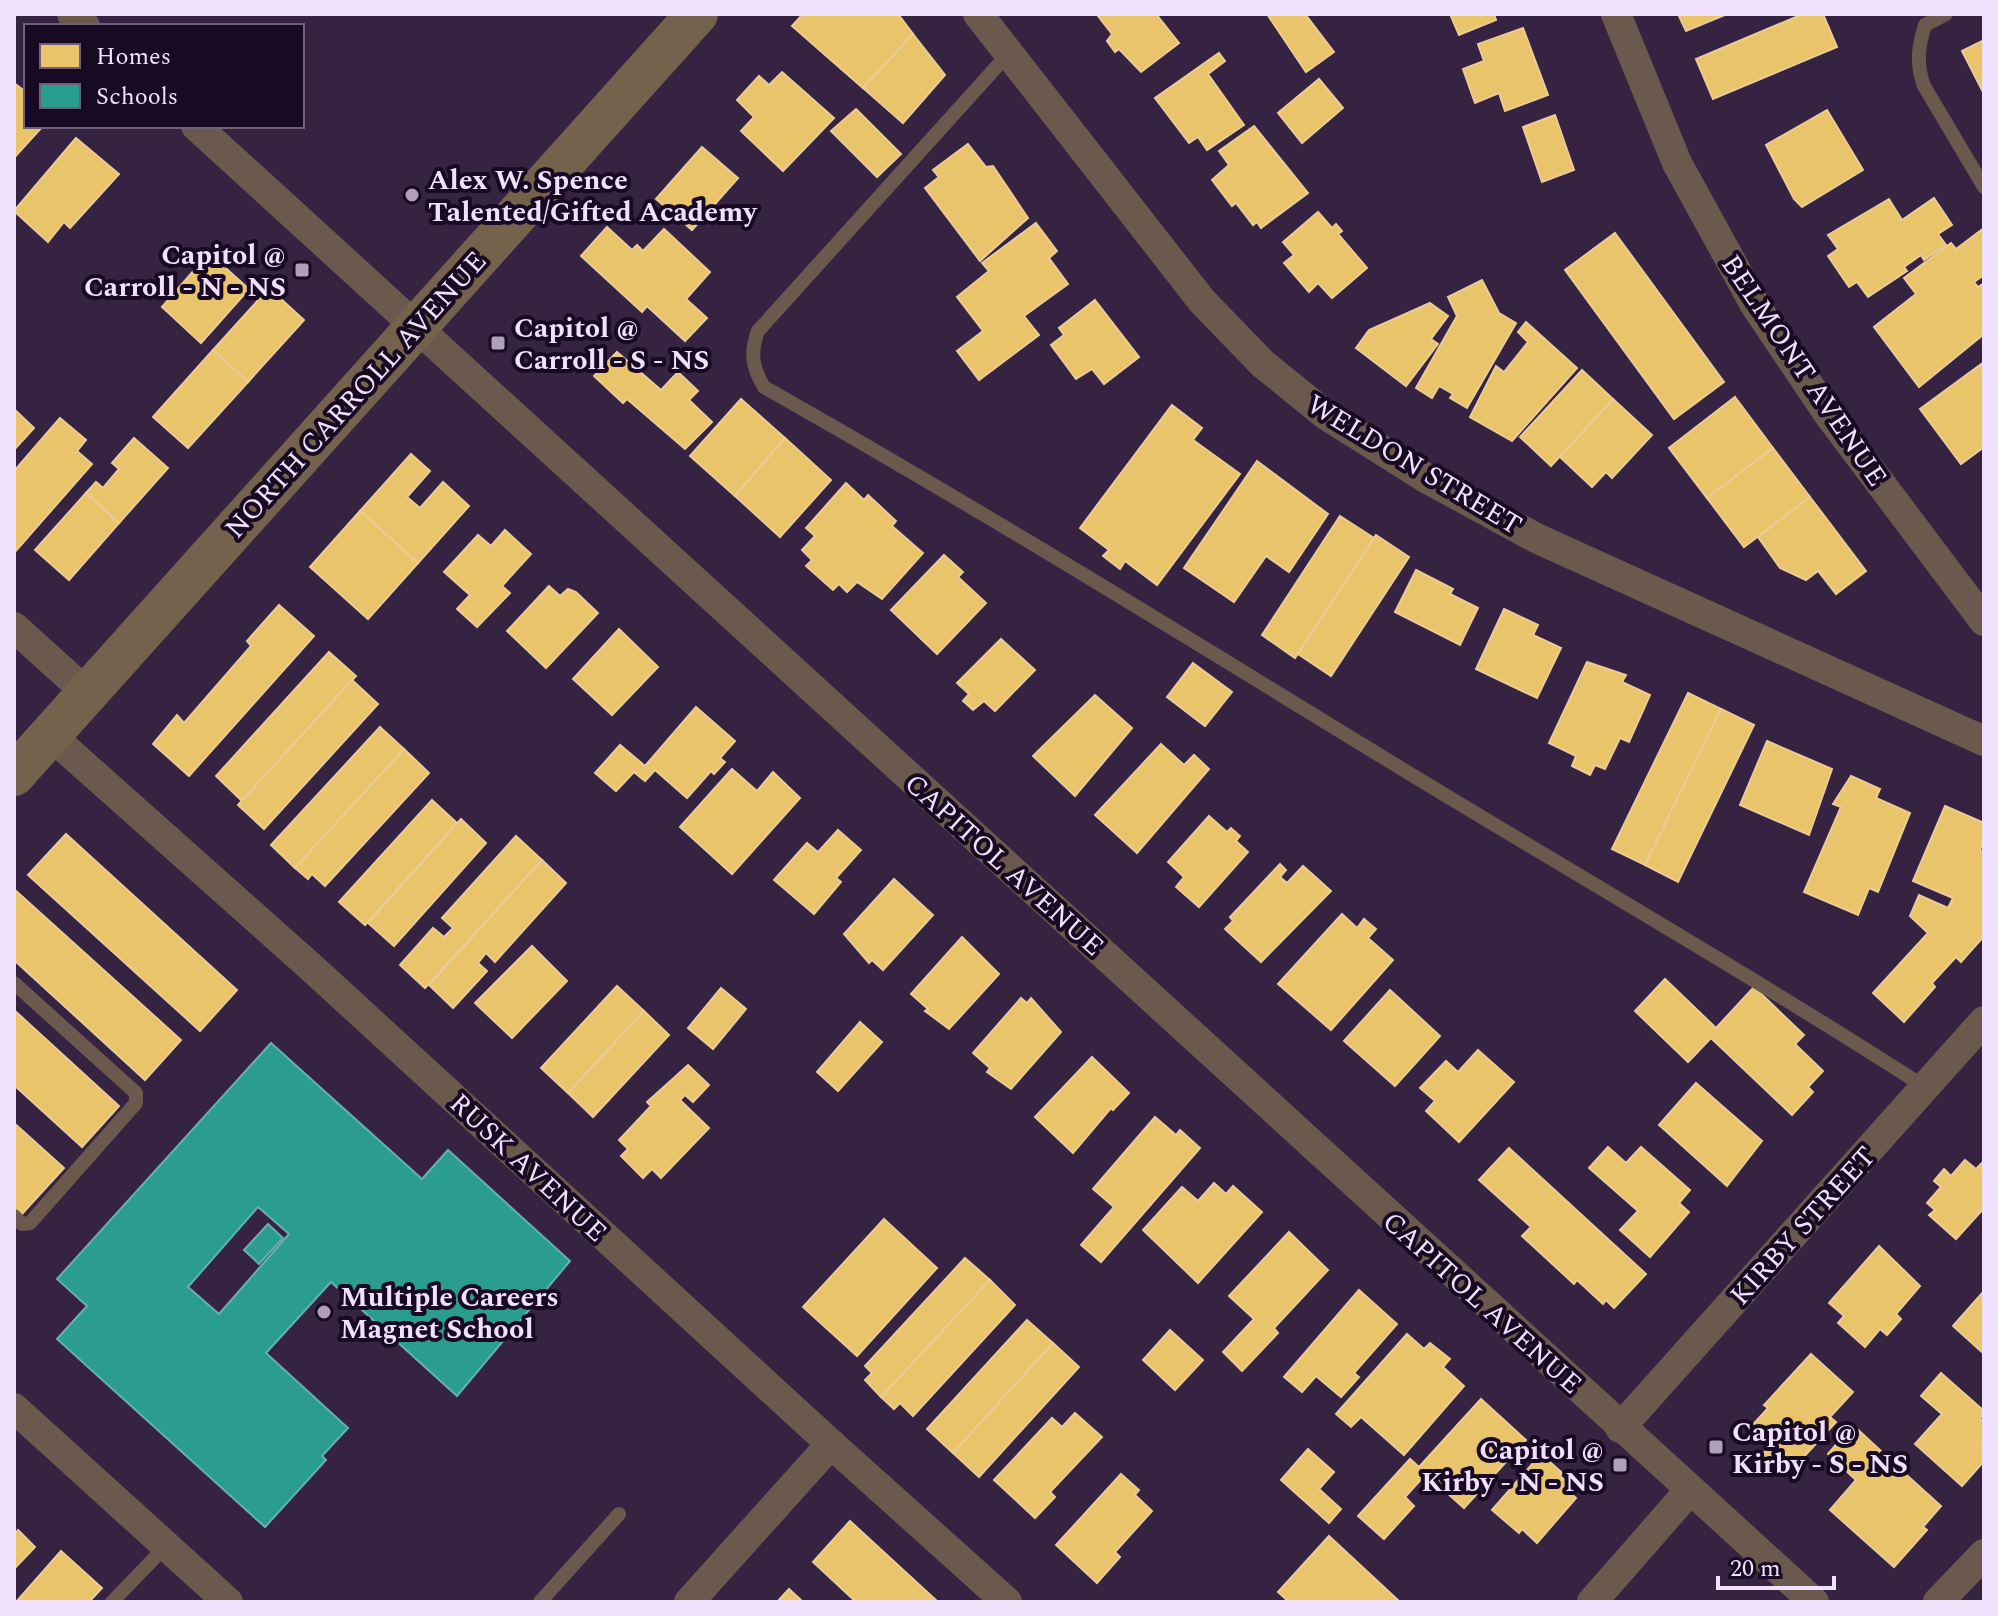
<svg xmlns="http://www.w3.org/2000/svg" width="1998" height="1616" font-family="Spectral,serif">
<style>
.homes{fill:#e9c46a;stroke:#ebcc96;stroke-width:2}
.schools{fill:#2a9d8f;stroke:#66b1b0;stroke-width:2;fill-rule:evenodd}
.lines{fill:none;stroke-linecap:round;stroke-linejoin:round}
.lane{stroke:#6a594c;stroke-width:14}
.street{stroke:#6a594c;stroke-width:30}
.secondary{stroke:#75624d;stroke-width:42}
.poi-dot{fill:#b09ebb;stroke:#190a23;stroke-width:3}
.labels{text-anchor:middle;stroke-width:8;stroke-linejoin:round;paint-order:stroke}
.poi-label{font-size:28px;font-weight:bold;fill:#f1e0fc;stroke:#190a23;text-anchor:start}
.street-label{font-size:28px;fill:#f1e0fc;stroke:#190a23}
</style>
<rect width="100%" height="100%" fill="#362241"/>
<!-- homes -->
<g class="homes">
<path d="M803,14H898L913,34L863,88L792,26Z"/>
<path d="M1101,14H1156L1179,43L1141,72L1119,49L1115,52L1107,41L1112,34L1098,16Z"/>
<path d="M1267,14H1305L1334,52L1306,72Z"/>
<path d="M1450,14H1494L1496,20L1459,35Z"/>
<path d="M1678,14H1727L1686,31Z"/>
<path d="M1803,14H1823L1837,47L1713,99L1696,59Z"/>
<path d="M1523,28L1548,95L1505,111L1499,93L1475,103L1463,69L1484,61L1478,44Z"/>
<path d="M913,34L945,75L903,123L863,88Z"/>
<path d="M1984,40V94L1962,51Z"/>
<path d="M1219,53L1225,61L1208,74L1244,125L1207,150L1198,137L1189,143L1155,98Z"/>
<path d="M782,72L834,118L783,171L741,131L754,117L737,100L759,76L769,85Z"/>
<path d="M1319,79L1343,108L1302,143L1278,113Z"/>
<path d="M14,83L26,92V126H43L14,158Z"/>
<path d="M856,109L901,154L877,177L831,131Z"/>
<path d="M1827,110L1863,170L1802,207L1794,199L1766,145Z"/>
<path d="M1555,115L1574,170L1542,182L1523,127Z"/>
<path d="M1254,126L1308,193L1261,228L1257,222L1253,225L1236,203L1232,206L1212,180L1229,165L1219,151Z"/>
<path d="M76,138L119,174L70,228L64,222L48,242L14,211Z"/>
<path d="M968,144L986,167L993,166L1028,218L980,261L925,188L939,177L933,170Z"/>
<path d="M702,147L738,178L692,230L656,199Z"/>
<path d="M1934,198L1952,225L1938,234L1946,245L1924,260L1921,255L1904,267L1907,271L1868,297L1857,282L1849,287L1828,256L1838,249L1828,235L1889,199L1902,220Z"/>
<path d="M1318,212L1332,228L1336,224L1342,231L1338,234L1367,268L1332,298L1318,283L1309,292L1284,263L1294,255L1283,242Z"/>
<path d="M1036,223L1057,251L1049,258L1068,284L1024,316L1039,335L979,380L957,351L983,331L957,297L989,271L982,263Z"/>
<path d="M607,227L632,250L637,245L643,251L664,229L710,272L686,299L707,318L685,341L647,306L642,312L581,256Z"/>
<path d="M1984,228V275L1974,282L1978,287L1984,283V334L1919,387L1874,327L1916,294L1904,278L1951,243L1956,249Z"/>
<path d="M1615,233L1724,382L1674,419L1565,270Z"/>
<path d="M209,253L249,289L201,343L162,307Z"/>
<path d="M1482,280L1499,313L1516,323L1467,408L1450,398L1453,394L1439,386L1432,398L1416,388L1457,316L1448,297Z"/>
<path d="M269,288L304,320L248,382L213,350Z"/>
<path d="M1095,300L1139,357L1104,384L1092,369L1076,379L1051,345L1064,335L1059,328Z"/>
<path d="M1430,303L1448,316L1431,339L1438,344L1406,386L1356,348L1369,330Z"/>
<path d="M1526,322L1577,368L1512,441L1470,417L1496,366L1504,372L1528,342L1518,332Z"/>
<path d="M213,350L248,382L188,448L153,417Z"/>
<path d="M617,352L661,390L678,372L698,391L689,400L712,422L685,449L627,399L623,403L594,376Z"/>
<path d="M1984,362V447L1961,464L1920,409Z"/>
<path d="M1582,370L1613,399L1551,466L1520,437Z"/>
<path d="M1735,397L1773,448L1707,498L1669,448Z"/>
<path d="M741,399L785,438L735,496L690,456Z"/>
<path d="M1613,399L1652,435L1612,478L1606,472L1592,487L1560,457Z"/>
<path d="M1172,405L1202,428L1193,440L1240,474L1157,585L1125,561L1120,569L1103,556L1109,550L1080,528Z"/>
<path d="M14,409L34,428L14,450Z"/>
<path d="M60,418L86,440L77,451L92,464L15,552L14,471Z"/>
<path d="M134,438L168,468L119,523L86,493L96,482L103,488L119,469L112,463Z"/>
<path d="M785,438L831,480L780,537L735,496Z"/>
<path d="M1773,448L1810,497L1744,547L1707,498Z"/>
<path d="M411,454L430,471L407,497L420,508L443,482L469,506L418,563L360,511Z"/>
<path d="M1257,461L1328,514L1289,572L1266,556L1234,602L1184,568Z"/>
<path d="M846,483L864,500L868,495L896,521L892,526L923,553L882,599L857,582L847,592L839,584L833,590L806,566L812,560L802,550L815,536L806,528Z"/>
<path d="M86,493L119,523L69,580L35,550Z"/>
<path d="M1810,497L1866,571L1836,594L1818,571L1806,580L1780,568L1758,537Z"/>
<path d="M360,511L418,563L368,619L310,567Z"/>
<path d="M1340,516L1374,538L1295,658L1262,635Z"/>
<path d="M505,530L531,554L502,586L510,593L477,627L457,609L470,595L444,572L478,535L491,546Z"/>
<path d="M1376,535L1409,557L1331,676L1298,654Z"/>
<path d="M944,555L963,572L958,577L986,603L937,654L891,610Z"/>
<path d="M1416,570L1453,589L1450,594L1478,608L1460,645L1395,612Z"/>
<path d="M549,586L560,596L568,589L576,592L598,613L546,668L507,631Z"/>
<path d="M279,605L314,636L189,776L153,744L177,715L184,723L251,646L247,641Z"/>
<path d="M1504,609L1538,625L1533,635L1561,648L1537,698L1476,669Z"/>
<path d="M619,629L658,667L612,715L573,679Z"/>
<path d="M1001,639L1035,670L995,711L984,701L973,710L963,701L969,694L957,683Z"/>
<path d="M329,652L356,676L242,801L216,776Z"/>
<path d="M1587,662L1626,675L1622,682L1650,695L1629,742L1620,738L1605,769L1595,765L1590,775L1572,766L1576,756L1549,743Z"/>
<path d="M1193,663L1232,692L1205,726L1167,697Z"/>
<path d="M352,680L378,704L264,829L238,805Z"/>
<path d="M1688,693L1721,709L1645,865L1612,849Z"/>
<path d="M1095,695L1132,728L1075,796L1033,756Z"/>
<path d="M696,707L735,741L720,758L725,762L714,774L711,771L687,798L655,770L645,781L634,772L616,791L595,773L620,745L645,766Z"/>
<path d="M1721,709L1754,725L1678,882L1645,865Z"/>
<path d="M380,727L404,749L295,868L271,845Z"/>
<path d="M1767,741L1832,769L1809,835L1740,805Z"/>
<path d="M1161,744L1184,765L1194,755L1209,769L1137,853L1095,815Z"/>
<path d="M404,749L429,773L325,886L312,874L308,879L295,868Z"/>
<path d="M732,769L757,791L773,772L800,798L732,874L680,827Z"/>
<path d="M1851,776L1880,789L1876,798L1910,813L1878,892L1869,888L1858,915L1804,892L1841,807L1833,804Z"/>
<path d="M432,800L457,823L365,925L339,902Z"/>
<path d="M1945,806L1984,823V840L1980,850L1984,854V936L1961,962L1956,957L1932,983L1935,987L1904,1022L1873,993L1928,933L1910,916L1919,895L1948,908L1953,898L1913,881Z"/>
<path d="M1209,816L1227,832L1231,828L1240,836L1236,841L1248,852L1199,907L1176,887L1184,877L1168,862Z"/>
<path d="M461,819L486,843L394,946L368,923Z"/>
<path d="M838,830L861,850L836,878L841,882L814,914L774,880L807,843L818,852Z"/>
<path d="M66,834L237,990L200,1031L28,875Z"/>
<path d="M516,836L542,860L425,988L400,965L433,928L444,937L453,928L442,918Z"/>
<path d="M542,860L566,883L495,962L486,953L478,963L487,971L453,1008L429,985Z"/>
<path d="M1280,864L1286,870L1280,877L1287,883L1303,866L1331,891L1261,962L1225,929L1233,921L1230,917Z"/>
<path d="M894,879L933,915L883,970L872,960L869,963L844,934Z"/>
<path d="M15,890L181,1040L145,1080L14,960Z"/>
<path d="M1342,914L1357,928L1364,919L1376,929L1368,938L1393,960L1331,1030L1278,984Z"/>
<path d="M962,937L999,974L949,1029L925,1011L928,1009L911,994Z"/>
<path d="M532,946L567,981L512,1038L475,1003Z"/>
<path d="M1665,979L1716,1028L1754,987L1804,1035L1795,1044L1823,1071L1808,1087L1813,1092L1792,1115L1711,1038L1688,1062L1635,1011Z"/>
<path d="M617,986L644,1011L568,1093L541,1068Z"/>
<path d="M721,988L746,1009L713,1049L688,1028Z"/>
<path d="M1390,990L1440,1036L1395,1086L1344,1041Z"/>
<path d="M1021,998L1027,1003L1031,998L1061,1032L1011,1089L987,1072L990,1068L973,1053Z"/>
<path d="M14,1010L119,1106L82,1147L14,1085Z"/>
<path d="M644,1011L669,1035L593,1117L568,1093Z"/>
<path d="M860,1022L882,1042L838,1091L817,1072Z"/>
<path d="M1478,1050L1514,1082L1459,1142L1426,1111L1435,1101L1420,1088L1446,1061L1458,1072Z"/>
<path d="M1092,1057L1129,1093L1113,1110L1111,1108L1073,1153L1035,1117Z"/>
<path d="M688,1065L709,1085L693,1102L685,1095L680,1100L709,1128L661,1178L652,1169L643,1178L621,1156L628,1149L619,1140L651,1106L647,1102Z"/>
<path d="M1696,1083L1762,1141L1727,1186L1659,1125Z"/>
<path d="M1155,1117L1176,1135L1180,1130L1200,1148L1101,1262L1081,1245L1114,1207L1093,1189Z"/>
<path d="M14,1123L64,1168L21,1215L14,1208Z"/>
<path d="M1608,1147L1626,1163L1641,1147L1690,1190L1679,1203L1689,1212L1650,1257L1620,1230L1638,1211L1589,1168Z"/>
<path d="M1509,1148L1646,1274L1614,1308L1606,1300L1603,1304L1577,1280L1574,1284L1522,1236L1531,1227L1479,1180Z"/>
<path d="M1965,1160L1976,1169L1984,1161V1208L1956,1239L1929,1215L1935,1210L1927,1203L1941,1187L1934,1181L1944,1169L1951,1176Z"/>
<path d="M1214,1183L1226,1194L1233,1186L1262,1212L1198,1283L1143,1230L1182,1187L1198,1201Z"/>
<path d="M884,1219L937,1268L857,1356L803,1307Z"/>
<path d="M1289,1232L1328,1270L1274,1328L1278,1333L1242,1371L1223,1352L1254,1319L1229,1296Z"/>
<path d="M1879,1246L1920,1286L1896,1314L1901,1319L1887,1335L1880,1329L1865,1347L1838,1323L1844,1316L1829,1303Z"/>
<path d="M965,1258L990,1280L881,1397L865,1380L872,1373L865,1366Z"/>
<path d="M990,1280L1015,1305L913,1416L900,1403L894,1409L881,1397Z"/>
<path d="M1359,1290L1397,1324L1354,1373L1359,1377L1341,1397L1316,1376L1302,1392L1284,1377Z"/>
<path d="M1984,1291V1354L1953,1326Z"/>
<path d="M1027,1320L1053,1343L953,1453L927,1429Z"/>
<path d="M1170,1330L1203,1360L1175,1390L1143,1360Z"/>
<path d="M1407,1334L1424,1349L1430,1343L1450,1359L1443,1367L1464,1386L1404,1455L1361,1417L1351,1427L1336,1414Z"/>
<path d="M1053,1343L1079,1367L979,1477L953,1453Z"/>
<path d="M1811,1354L1853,1392L1830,1417L1836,1422L1799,1462L1792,1455L1783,1464L1774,1456L1770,1460L1763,1454L1769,1447L1749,1429L1768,1408L1764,1405Z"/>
<path d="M1941,1373L1984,1411L1980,1419L1984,1422V1445L1980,1448L1984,1452V1461L1962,1486L1915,1444L1942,1414L1921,1396Z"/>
<path d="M1481,1399L1526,1440L1464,1508L1426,1474L1405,1497L1414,1506L1384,1539L1358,1516L1410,1459L1419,1467Z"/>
<path d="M1075,1413L1102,1437L1050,1492L1055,1497L1035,1518L994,1480L1052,1418L1062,1427Z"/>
<path d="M1853,1425L1881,1451L1876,1457L1886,1465L1890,1460L1941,1506L1923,1527L1927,1530L1894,1567L1830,1510L1856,1480L1828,1454Z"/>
<path d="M1308,1449L1334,1472L1319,1489L1341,1509L1329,1523L1281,1480Z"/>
<path d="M1541,1454L1562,1473L1560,1476L1567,1482L1563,1486L1576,1498L1537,1543L1522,1529L1519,1533L1492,1510Z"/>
<path d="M1121,1474L1139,1490L1135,1495L1152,1511L1115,1552L1120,1557L1097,1583L1056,1545Z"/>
<path d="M850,1521L938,1602H856L813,1562Z"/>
<path d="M18,1530L35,1547L14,1569V1535Z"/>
<path d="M1329,1536L1400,1602H1289L1278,1592Z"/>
<path d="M61,1551L102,1588L89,1602H16Z"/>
<path d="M789,1589L803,1602H777Z"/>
</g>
<!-- schools -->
<g class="schools">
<path d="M271,1043L422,1179L448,1150L570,1261L457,1396L331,1282L266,1353L348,1428L322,1456L326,1460L265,1527L57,1339L87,1306L57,1279ZM258,1207L289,1234L219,1314L188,1287Z"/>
<path d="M268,1224L283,1238L259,1264L244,1250Z"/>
</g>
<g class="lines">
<!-- lane -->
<g class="lane">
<path d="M1946,14L1925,25C1918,47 1916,64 1924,86L1984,187"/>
<path d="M1009,53L758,331C750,353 752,367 764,387C982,510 1194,642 1407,772C1580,877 1755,978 1925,1087"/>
<path d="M14,983L136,1093V1103L30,1223L22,1224L14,1216"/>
<path d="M112,1602L166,1546"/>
<path d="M540,1602L619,1514"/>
</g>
<!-- street -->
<g class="street">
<path d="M72,14L85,26"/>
<path d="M978,14L1202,301L1263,364L1326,415L1426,478L1536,538L1984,741"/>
<path d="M1616,14L1677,163L1755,305L1829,415L1984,621"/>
<path d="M196,126L1814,1602"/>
<path d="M14,627L87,693"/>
<path d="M50,735L313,969L831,1444L1007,1602"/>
<path d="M14,1408L228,1602"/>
<path d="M1620,1428L1984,1021"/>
<path d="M689,1602L831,1444"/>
<path d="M1592,1602L1690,1490"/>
<path d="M1938,1602L1984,1554"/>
</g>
<!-- secondary -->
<path class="secondary" d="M14,775L697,14"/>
</g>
<!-- markers -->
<g class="poi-dot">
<circle cx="412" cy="195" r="8"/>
<rect x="294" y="262" width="16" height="16" rx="4"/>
<rect x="490" y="335" width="16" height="16" rx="4"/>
<circle cx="324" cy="1312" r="8"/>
<rect x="1708" y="1439" width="16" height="16" rx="4"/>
<rect x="1612" y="1457" width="16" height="16" rx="4"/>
</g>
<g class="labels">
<!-- poi labels -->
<g class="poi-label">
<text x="428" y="189">Alex W. Spence<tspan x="428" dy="32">Talented/Gifted Academy</tspan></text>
<text x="286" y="264" text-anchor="end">Capitol @<tspan x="286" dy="32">Carroll - N - NS</tspan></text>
<text x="514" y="337">Capitol @<tspan x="514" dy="32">Carroll - S - NS</tspan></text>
<text x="340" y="1306">Multiple Careers<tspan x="340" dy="32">Magnet School</tspan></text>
<text x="1732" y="1441">Capitol @<tspan x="1732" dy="32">Kirby - S - NS</tspan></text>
<text x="1604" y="1459" text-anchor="end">Capitol @<tspan x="1604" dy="32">Kirby - N - NS</tspan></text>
</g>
<!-- street labels -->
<g class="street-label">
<text transform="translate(1805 370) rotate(56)" y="10">BELMONT AVENUE</text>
<text transform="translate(355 394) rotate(-48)" y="10">NORTH CARROLL AVENUE</text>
<text transform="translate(1415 464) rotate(31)" y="10">WELDON STREET</text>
<text transform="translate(1005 864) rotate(42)" y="10">CAPITOL AVENUE</text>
<text transform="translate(529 1167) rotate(43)" y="10">RUSK AVENUE</text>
<text transform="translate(1802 1225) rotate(-48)" y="10">KIRBY STREET</text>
<text transform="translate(1483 1302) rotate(42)" y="10">CAPITOL AVENUE</text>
</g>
</g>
<!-- border -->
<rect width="1998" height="1616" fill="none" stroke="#f1e0fc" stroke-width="32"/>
<!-- legend -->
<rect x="24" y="24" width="280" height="104" fill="#190a23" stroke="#6f607a" stroke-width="2"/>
<rect x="40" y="44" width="40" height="24" fill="#e9c46a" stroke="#6f607a" stroke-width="2"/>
<text x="96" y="64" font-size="24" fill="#f1e0fc">Homes</text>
<rect x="40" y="84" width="40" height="24" fill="#2a9d8f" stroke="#6f607a" stroke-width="2"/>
<text x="96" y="104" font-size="24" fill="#f1e0fc">Schools</text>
<!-- scale -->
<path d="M1718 1576v12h116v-12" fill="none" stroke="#f1e0fc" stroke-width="4"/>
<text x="1730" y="1576" font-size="24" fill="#f1e0fc" stroke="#190a23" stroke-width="6" paint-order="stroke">20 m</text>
</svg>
